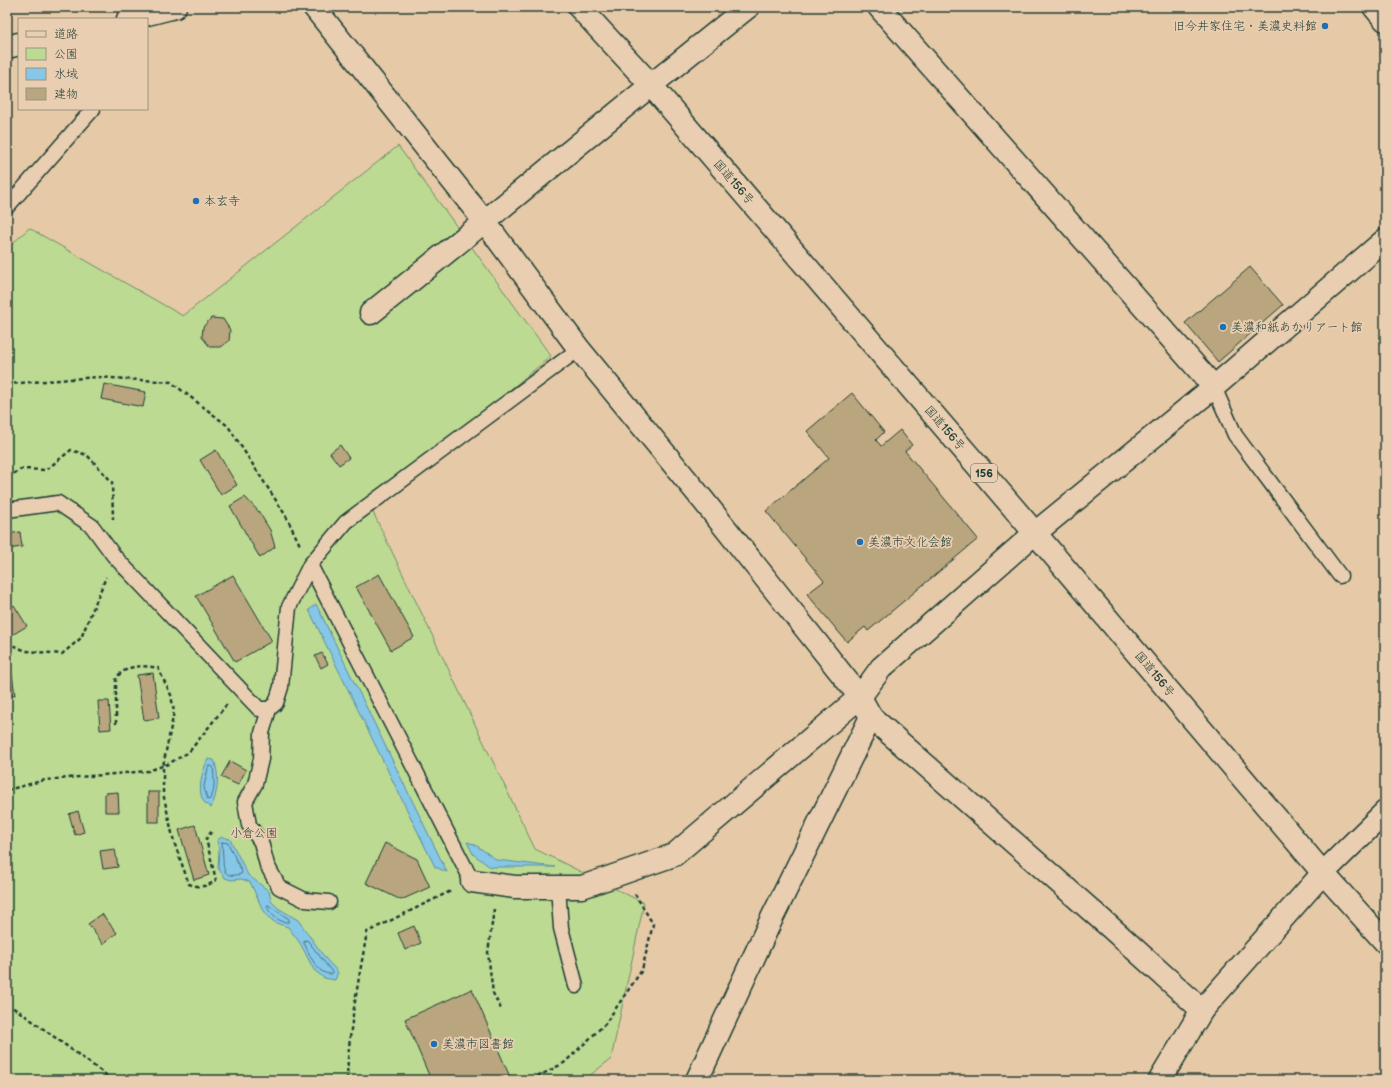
<svg xmlns="http://www.w3.org/2000/svg" width="1392" height="1087" font-family="'Balsamiq Sans','Klee One',sans-serif">
<style>
.green{fill:#bcda92;stroke:#6e8c63}
.water{fill:#86c6e7;stroke:#5d8f9f}
.lines{fill:none;stroke-linecap:round;stroke-linejoin:round}
.shore{stroke:#48747c;stroke-width:1}
.building{fill:#b9a57e;stroke:#1f3d34}
.lane-casing{stroke:#1f3d34;stroke-width:17}
.street-casing{stroke:#1f3d34;stroke-width:25}
.highway-casing{stroke:#1f3d34;stroke-width:25}
.path{stroke:#1f3d34;stroke-width:2.5;stroke-dasharray:4 3;stroke-linecap:butt}
.lane{stroke:#e9ceb1;stroke-width:14}
.street{stroke:#e9ceb1;stroke-width:22}
.highway{stroke:#e9ceb1;stroke-width:22}
.poi-dot{fill:#1f6fb2;stroke:#e9ceb1;stroke-width:1.5}
.labels{text-anchor:middle;stroke-width:3.5;stroke-linejoin:round;paint-order:stroke}
.shield{fill:#e9ceb1;stroke:#5c685a;stroke-width:1}
.shield-label{font-size:11px;font-weight:bold;fill:#1f3d34}
.poi-label{font-size:12px;fill:#1f3d34;stroke:#e9ceb1;text-anchor:start}
.street-label{font-size:12px;fill:#1f3d34;stroke:#e9ceb1}
.park-label{font-size:12px;fill:#274539;stroke:#e9ceb1}
</style>
<rect width="100%" height="100%" fill="#e6caa7"/>
<filter id="ink" filterUnits="userSpaceOnUse"><feTurbulence type="fractalNoise" baseFrequency=".025" numOctaves="2"/><feDisplacementMap in="SourceGraphic" scale="8" xChannelSelector="R" yChannelSelector="G"/><feConvolveMatrix kernelMatrix="1 2 1 2 8 2 1 2 1" color-interpolation-filters="sRGB"/></filter>
<g filter="url(#ink)">
<!-- green -->
<path class="green" d="M398,146L551,356L370,506L535,849L644,903L611,1059L584,1080H7V249L29,228L183,316Z"/>
<!-- water -->
<g class="water">
<path d="M316,604L447,872L435,867L309,610Z"/>
<path d="M208,759L214,760C220,776 218,792 211,808C209,806 205,804 204,802C196,790 203,770 208,759Z"/>
<path d="M222,837L230,839L248,875L269,891L271,901L278,908L298,920L326,959L338,972L335,980L324,978L314,970L300,943L288,927L276,923L268,917L261,906L250,882L241,879L231,880L225,878L218,868L219,850L217,840Z"/>
<path d="M467,842L474,844L497,860L555,867H490L473,854Z"/>
</g>
<g class="lines">
<!-- shore -->
<g class="shore">
<path d="M209,766H211L213,767C214,777 216,793 209,800L207,799L204,787Z"/>
<path d="M222,842L228,843L242,872L241,874C226,878 223,873 223,858C223,853 222,847 222,842Z"/>
<path d="M268,905L289,919V922C279,923 271,915 267,907Z"/>
<path d="M305,940L308,941L332,972V974C316,975 310,954 304,943Z"/>
</g>
</g>
<!-- building -->
<g class="building">
<path d="M1250,267L1283,305L1218,362L1185,323Z"/>
<path d="M211,318L223,319L230,330L229,341L221,347H210L202,337L203,327Z"/>
<path d="M104,384L146,392L143,407L101,399Z"/>
<path d="M852,393L884,432L876,440L881,446L900,430L912,445L905,451L978,539L868,631L865,627L847,642L807,594L824,581L766,511L829,458L807,431Z"/>
<path d="M340,445L349,458L339,465L330,453Z"/>
<path d="M216,450L237,485L221,495L200,460Z"/>
<path d="M245,497L259,512L270,530L275,547L260,558L230,506Z"/>
<path d="M20,532L22,547L7,549V534Z"/>
<path d="M379,574L414,637L391,650L356,587Z"/>
<path d="M233,575L272,641L235,662L196,596Z"/>
<path d="M14,605L27,626L12,635L7,627V609Z"/>
<path d="M322,653L328,664L321,668L315,656Z"/>
<path d="M153,673L159,718L144,720L137,675Z"/>
<path d="M12,674L15,695L7,697V675Z"/>
<path d="M98,701H109L111,729L100,730Z"/>
<path d="M230,761L246,770L238,785L221,777Z"/>
<path d="M118,792L119,812H105V793Z"/>
<rect x="148" y="792" width="11" height="30"/>
<path d="M78,811L84,832L75,835L69,814Z"/>
<path d="M195,825L209,875L194,880L179,830Z"/>
<path d="M385,843L417,859L430,887L401,900L366,883Z"/>
<path d="M115,849L118,867L103,869L100,851Z"/>
<path d="M102,914L117,933L103,944L88,924Z"/>
<path d="M414,926L421,943L405,950L398,933Z"/>
<path d="M472,989L510,1077L503,1080H431L405,1019Z"/>
</g>
<g class="lines">
<!-- lane casing -->
<g class="lane-casing">
<g id="lane">
<path d="M7,207L93,109"/>
<path d="M1214,387L1235,435L1340,576"/>
<path d="M7,510L58,503L92,526L114,556L259,709H269"/>
<path d="M310,565L289,607L281,687L276,703L269,709L262,733L261,759L255,784L245,802L249,825L261,842L267,865L279,887L305,900L329,902"/>
<path d="M472,881L310,565L346,522L579,349"/>
<path d="M558,887L561,928L576,986"/>
</g>
</g>
<!-- street casing -->
<g class="street-casing">
<g id="street">
<path d="M314,7L485,222L579,349L703,500L860,697L871,717L1110,927L1202,1010"/>
<path d="M879,7L1214,387"/>
<path d="M1374,7L1385,20"/>
<path d="M371,313C498,212 621,108 748,7"/>
<path d="M472,881L515,887H582L674,855L860,697L881,668L1035,533L1214,387L1385,240"/>
<path d="M697,1080L772,918L871,717"/>
<path d="M1160,1080L1202,1010L1323,873L1385,812"/>
</g>
</g>
<!-- highway casing -->
<g class="highway-casing">
<g id="highway">
<path d="M579,7L650,84L1035,533L1323,873L1385,942"/>
<path d="M128,19L175,7"/>
<path d="M7,47L19,44"/>
</g>
</g>
<!-- path -->
<g class="path">
<path d="M7,384L97,377L171,382L228,426L286,516L300,545"/>
<path d="M7,477L22,469L46,470L71,450L87,455L112,482L113,519"/>
<path d="M7,643L26,651L62,654L81,638L106,577"/>
<path d="M116,724V678C128,664 142,665 158,668L171,695L174,712L163,766V793L174,842L189,884C199,888 207,887 216,880L206,839L212,831"/>
<path d="M7,790L45,780L148,771L168,764L189,752L227,704"/>
<path d="M494,909L488,953L493,993L502,1011"/>
<path d="M7,1004L23,1014L113,1080"/>
<path d="M347,1080C348,1032 359,979 367,932L451,891"/>
<path d="M531,1080L564,1063L605,1024L642,970L653,924L635,894"/>
</g>
<!-- lane -->
<use href="#lane" class="lane"/>
<!-- street -->
<use href="#street" class="street"/>
<!-- highway -->
<use href="#highway" class="highway"/>
</g>
</g>
<!-- markers -->
<g class="poi-dot">
<circle cx="1325" cy="26" r="4"/>
<circle cx="196" cy="201" r="4"/>
<circle cx="1223" cy="327" r="4"/>
<circle cx="860" cy="542" r="4"/>
<circle cx="434" cy="1044" r="4"/>
</g>
<g class="labels">
<!-- shield labels -->
<rect class="shield" x="971" y="464" width="26" height="18" rx="3"/>
<g class="shield-label">
<text x="984" y="477">156</text>
</g>
<!-- poi labels -->
<g class="poi-label">
<text x="1317" y="30" text-anchor="end">旧今井家住宅・美濃史料館</text>
<text x="204" y="205">本玄寺</text>
<text x="1231" y="331">美濃和紙あかりアート館</text>
<text x="868" y="546">美濃市文化会館</text>
<text x="442" y="1048">美濃市図書館</text>
</g>
<!-- street labels -->
<g class="street-label">
<text transform="translate(734 182) rotate(49)" y="4">国道156号</text>
<text transform="translate(945 428) rotate(49)" y="4">国道156号</text>
<text transform="translate(1155 674) rotate(50)" y="4">国道156号</text>
</g>
<!-- park labels -->
<g class="park-label">
<text x="254" y="837">小倉公園</text>
</g>
</g>
<!-- margin -->
<rect width="1392" height="1087" fill="none" stroke="#e9ceb1" stroke-width="24"/>
<rect x="12" y="12" width="1368" height="1063" fill="none" stroke="#1f3d34" stroke-width="1.5" filter="url(#ink)"/>
<!-- legend -->
<rect x="18" y="18" width="130" height="92" fill="#e9ceb1" stroke="#98947f"/>
<rect x="26" y="31" width="20" height="6" fill="#e9ceb1" stroke="#98947f"/>
<text x="54" y="38" font-size="12" fill="#1f3d34">道路</text>
<rect x="26" y="48" width="20" height="12" fill="#bcda92" stroke="#98947f"/>
<text x="54" y="58" font-size="12" fill="#1f3d34">公園</text>
<rect x="26" y="68" width="20" height="12" fill="#86c6e7" stroke="#98947f"/>
<text x="54" y="78" font-size="12" fill="#1f3d34">水域</text>
<rect x="26" y="88" width="20" height="12" fill="#b9a57e" stroke="#98947f"/>
<text x="54" y="98" font-size="12" fill="#1f3d34">建物</text>
</svg>
